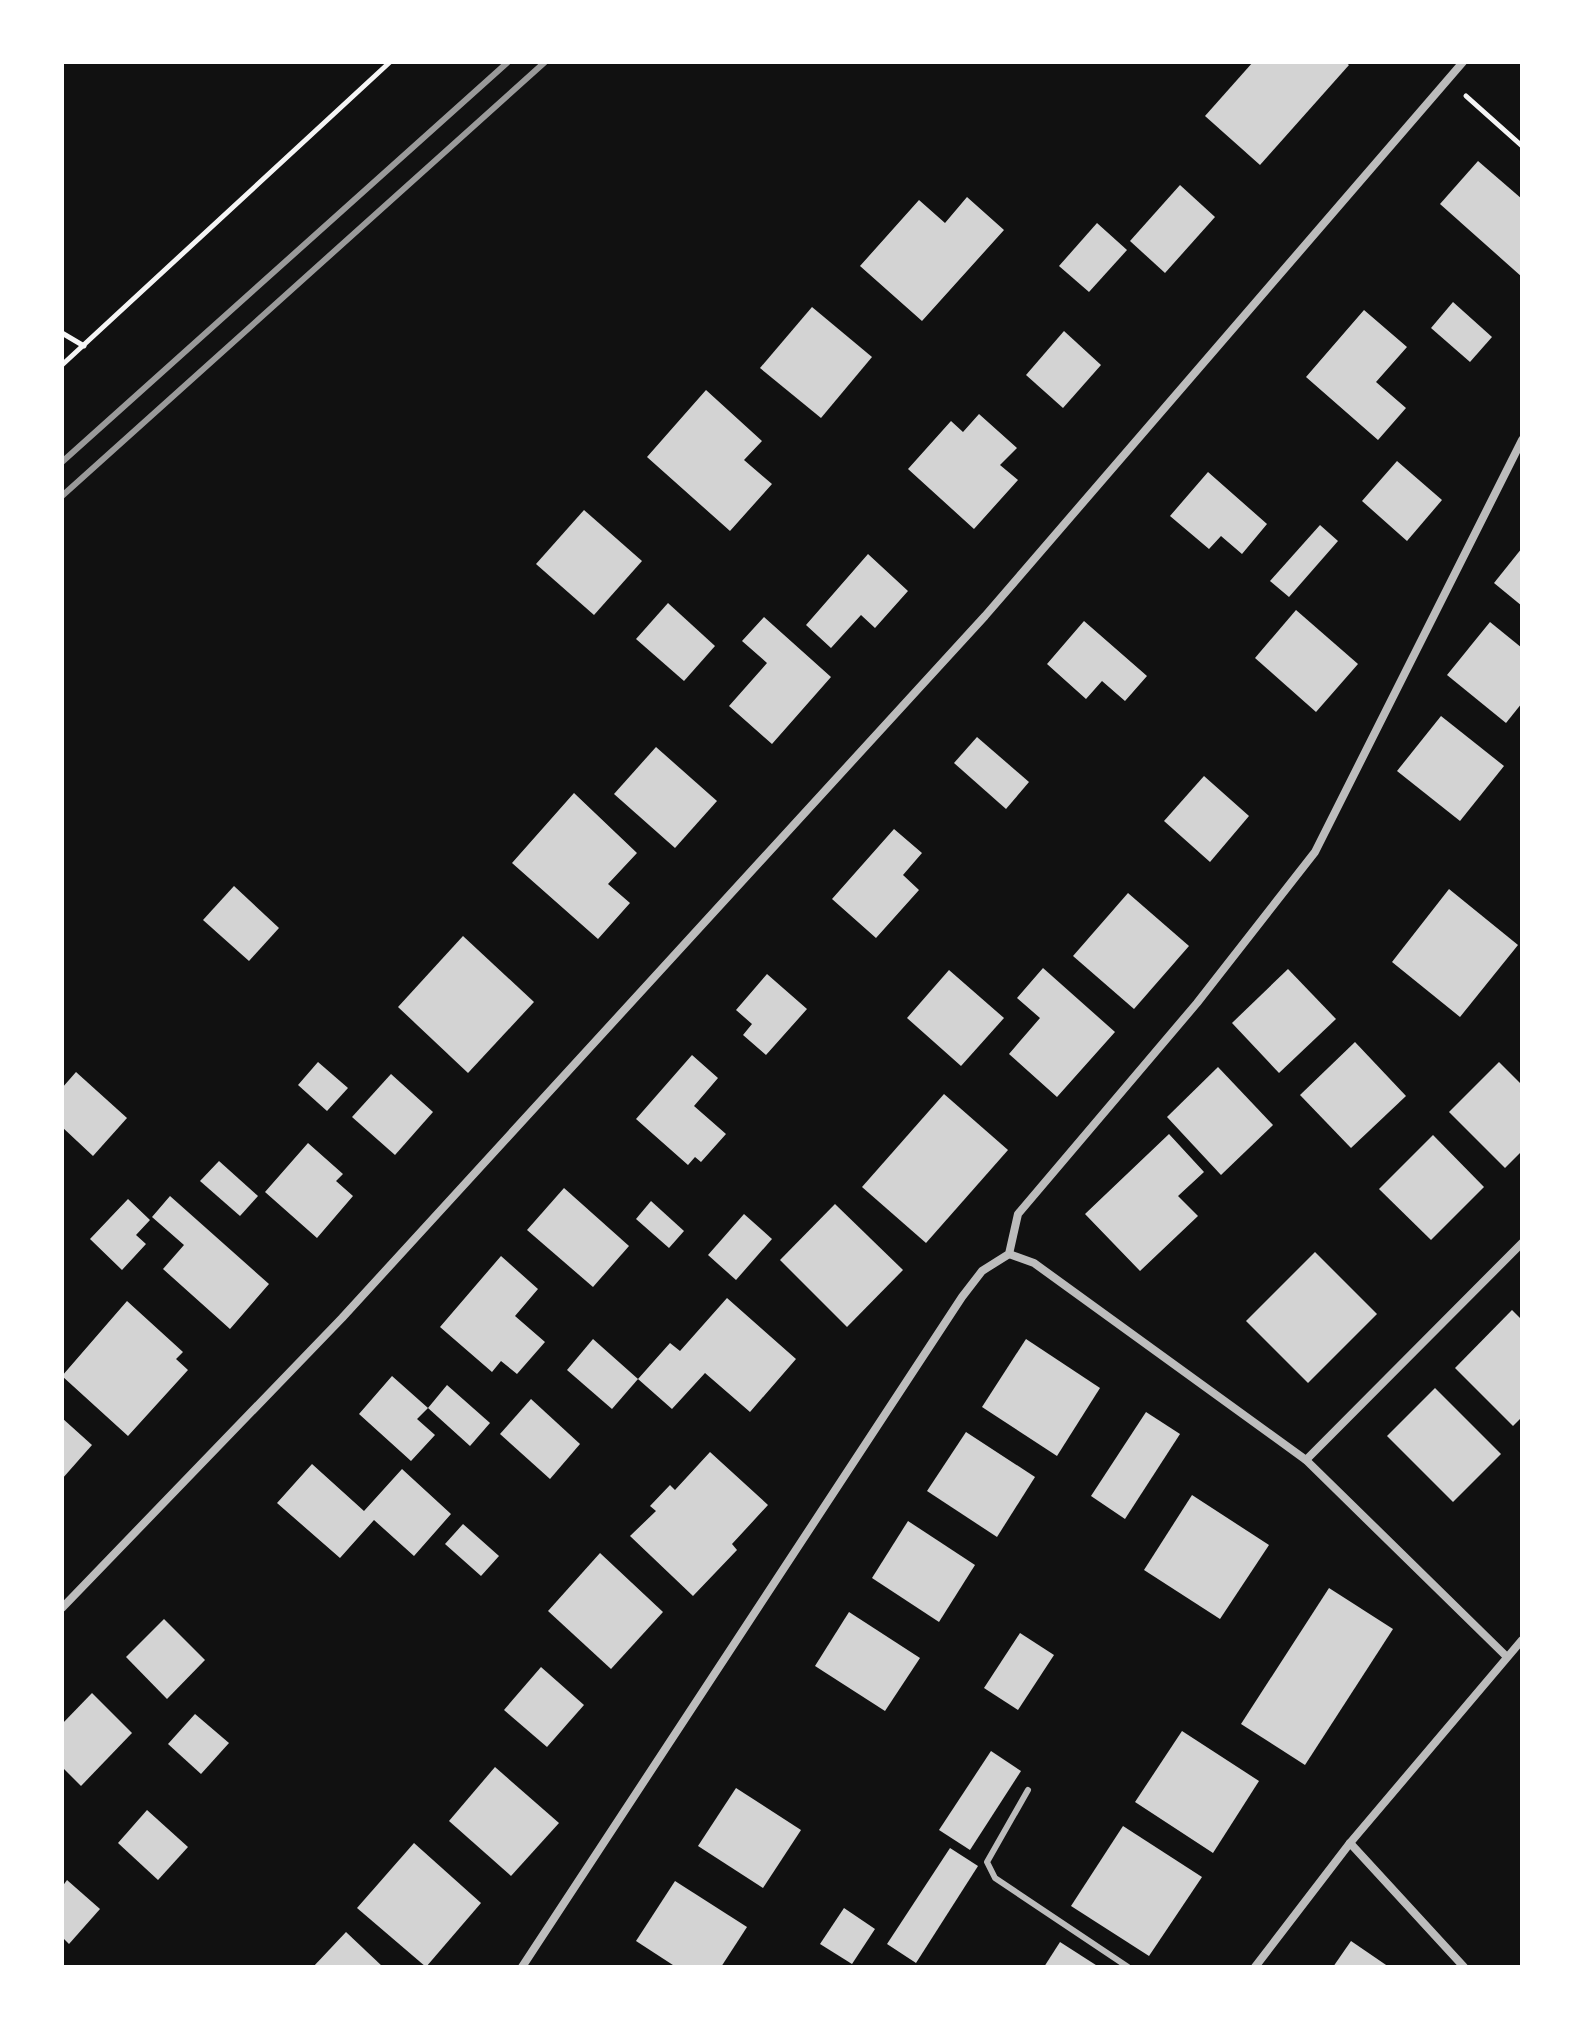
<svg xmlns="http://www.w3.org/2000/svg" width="1584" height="2029" font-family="Roboto,sans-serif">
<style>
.building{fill:#d3d3d3}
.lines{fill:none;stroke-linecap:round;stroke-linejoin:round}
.path{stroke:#f5f5f5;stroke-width:5}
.service{stroke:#bcbcbc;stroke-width:6}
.minor{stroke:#bcbcbc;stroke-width:8}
.rail{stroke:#9a9a9a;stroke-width:6}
</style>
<rect width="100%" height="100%" fill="#111"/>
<!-- building -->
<g class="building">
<path d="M1253,62H1345L1349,65L1260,165L1205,116Z"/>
<path d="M1478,161L1522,199V277L1440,204Z"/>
<path d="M1180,185L1215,217L1165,273L1130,241Z"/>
<path d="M967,197L1004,230L922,321L860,266L919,200L945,223Z"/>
<path d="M1097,223L1127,250L1089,292L1059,266Z"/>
<path d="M1453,302L1492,337L1470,362L1431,328Z"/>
<path d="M812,307L872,357L821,418L760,368Z"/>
<path d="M1364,310L1407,347L1376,382L1406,408L1378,440L1306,377Z"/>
<path d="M1064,331L1101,365L1063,408L1026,375Z"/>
<path d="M706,390L762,441L744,460L772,484L730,531L647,457Z"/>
<path d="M979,414L1017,448L1000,465L1018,480L974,529L908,469L951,421L963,432Z"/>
<path d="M1397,461L1442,500L1407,541L1362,501Z"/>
<path d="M1208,472L1267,524L1242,554L1221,536L1209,549L1170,516Z"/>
<path d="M584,510L642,561L594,615L536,564Z"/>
<path d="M1320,525L1338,541L1289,597L1270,581Z"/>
<path d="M1522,548V606L1494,583Z"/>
<path d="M868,554L908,591L875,628L861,615L831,648L806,625Z"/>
<path d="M668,603L715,646L684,681L636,639Z"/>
<path d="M1296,610L1358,664L1316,712L1255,658Z"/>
<path d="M764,617L831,677L772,744L729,706L767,663L742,641Z"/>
<path d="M1084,621L1147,676L1125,701L1102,681L1086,699L1047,664Z"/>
<path d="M1490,622L1522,648V703L1506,723L1447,675Z"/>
<path d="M1441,716L1504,766L1460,821L1397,771Z"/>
<path d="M977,737L1029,782L1006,809L954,763Z"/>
<path d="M656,747L717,801L675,848L614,794Z"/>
<path d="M1204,776L1249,816L1210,862L1164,821Z"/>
<path d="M574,793L637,853L608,884L630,903L598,939L512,863Z"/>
<path d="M894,829L922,853L903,875L919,890L876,938L832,899Z"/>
<path d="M234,886L279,928L249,961L203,920Z"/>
<path d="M1449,889L1518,945L1460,1017L1392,962Z"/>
<path d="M1128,893L1189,946L1134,1009L1073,956Z"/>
<path d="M463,936L534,1002L468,1073L398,1007Z"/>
<path d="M1043,968L1115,1032L1057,1097L1009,1054L1040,1018L1017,998Z"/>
<path d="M1288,969L1336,1019L1279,1073L1232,1023Z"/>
<path d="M949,970L1004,1018L961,1066L907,1018Z"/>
<path d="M767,974L807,1009L766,1055L743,1035L752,1024L736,1010Z"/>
<path d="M1355,1042L1406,1096L1351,1148L1300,1095Z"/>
<path d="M692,1055L718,1078L694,1106L726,1134L701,1162L695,1157L688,1165L636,1119Z"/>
<path d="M318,1062L348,1088L327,1111L298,1085Z"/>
<path d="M1499,1062L1522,1085V1151L1505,1168L1449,1112Z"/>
<path d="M1218,1067L1273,1125L1221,1175L1167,1117Z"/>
<path d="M76,1072L127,1118L93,1156L62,1127V1088Z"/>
<path d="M391,1074L433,1112L395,1155L352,1117Z"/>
<path d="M944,1094L1008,1150L926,1243L862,1187Z"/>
<path d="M1169,1134L1204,1172L1178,1196L1198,1216L1140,1271L1085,1214Z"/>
<path d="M1433,1135L1484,1187L1431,1240L1379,1189Z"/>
<path d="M308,1143L343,1174L336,1181L353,1196L317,1238L265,1192Z"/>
<path d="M219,1161L258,1196L240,1216L200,1181Z"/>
<path d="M564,1188L629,1246L593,1287L527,1230Z"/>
<path d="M170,1196L269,1284L230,1329L163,1269L184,1245L152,1217Z"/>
<path d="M128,1199L150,1220L136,1235L146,1244L122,1270L90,1239Z"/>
<path d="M651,1201L684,1231L669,1248L636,1219Z"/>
<path d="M835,1204L903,1270L847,1327L780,1260Z"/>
<path d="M744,1214L772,1239L736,1280L708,1255Z"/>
<path d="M1315,1252L1377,1314L1308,1383L1246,1321Z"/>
<path d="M501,1256L538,1289L515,1316L545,1342L517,1374L501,1361L492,1372L440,1327Z"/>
<path d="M727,1298L796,1359L750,1412L705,1373L672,1409L638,1379L670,1343L680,1351Z"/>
<path d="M127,1301L183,1352L176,1359L188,1370L128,1436L62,1376Z"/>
<path d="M1512,1310L1522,1320V1417L1513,1426L1455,1368Z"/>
<path d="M593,1339L638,1379L612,1409L567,1370Z"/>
<path d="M1026,1339L1100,1388L1057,1456L982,1407Z"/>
<path d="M392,1376L428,1408L417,1419L435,1435L411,1461L359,1414Z"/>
<path d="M447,1385L490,1423L470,1446L428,1408Z"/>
<path d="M1435,1388L1501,1454L1453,1502L1387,1436Z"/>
<path d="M531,1399L580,1444L550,1479L500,1434Z"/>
<path d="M1146,1412L1180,1434L1125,1519L1091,1496Z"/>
<path d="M62,1418L92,1445L62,1479Z"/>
<path d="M966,1432L1035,1477L997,1537L927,1491Z"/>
<path d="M710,1452L768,1505L732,1544L737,1550L693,1596L630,1536L656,1511L650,1506L670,1485L675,1490Z"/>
<path d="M312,1464L364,1511L402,1469L451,1514L414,1556L374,1520L340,1558L277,1503Z"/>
<path d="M1192,1495L1269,1545L1220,1619L1144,1570Z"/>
<path d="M908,1521L975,1565L939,1622L872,1578Z"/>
<path d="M463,1524L499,1556L481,1576L445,1544Z"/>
<path d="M600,1553L663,1612L611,1669L548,1611Z"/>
<path d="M1329,1588L1393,1629L1305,1765L1241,1724Z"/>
<path d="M849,1612L920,1658L885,1711L815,1666Z"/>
<path d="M164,1619L205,1660L167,1699L126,1657Z"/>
<path d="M1020,1633L1054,1655L1018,1710L984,1688Z"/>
<path d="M541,1667L584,1705L547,1747L504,1710Z"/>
<path d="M92,1693L132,1733L81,1786L62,1767V1724Z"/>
<path d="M195,1714L229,1743L201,1774L168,1744Z"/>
<path d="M1182,1731L1259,1781L1213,1853L1135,1802Z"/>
<path d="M991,1751L1021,1771L970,1850L939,1830Z"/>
<path d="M495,1767L559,1823L511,1876L449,1821Z"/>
<path d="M736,1788L801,1830L763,1888L698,1846Z"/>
<path d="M147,1810L188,1847L158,1880L118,1843Z"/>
<path d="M1123,1826L1202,1877L1149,1956L1071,1906Z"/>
<path d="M414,1843L481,1903L426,1967L357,1908Z"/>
<path d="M950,1848L978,1866L916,1963L887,1944Z"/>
<path d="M67,1880L100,1909L69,1944L62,1937V1887Z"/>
<path d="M675,1881L747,1927L721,1967H676L636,1941Z"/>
<path d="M844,1908L875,1929L852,1964L820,1944Z"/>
<path d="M346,1932L383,1967H313Z"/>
<path d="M1351,1941L1389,1967H1333Z"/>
<path d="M1060,1942L1099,1967H1044Z"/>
</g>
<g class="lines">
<!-- path -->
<g class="path">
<path d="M1466,96L1522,146"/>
<path d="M62,333L84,346"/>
<path d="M62,365L390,62"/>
</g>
<!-- service -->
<path class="service" d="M1028,1790L987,1862L995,1878L1128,1967"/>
<!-- minor -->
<g class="minor">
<path d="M1009,1254L1034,1263L1306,1460L1506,1656"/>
<path d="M1306,1460L1522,1243"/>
<path d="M62,1608L342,1318L985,616L1463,62"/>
<path d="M1350,1843L1464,1967"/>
<path d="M522,1967L962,1297L982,1271L1009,1254L1018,1214L1197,1003L1315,852L1522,440"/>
<path d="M1255,1967L1350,1843L1522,1640"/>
</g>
<!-- rail -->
<g class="rail">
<path d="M62,462L508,62"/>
<path d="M62,496L545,62"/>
</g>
</g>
<!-- border -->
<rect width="1584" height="2029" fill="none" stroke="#ffffff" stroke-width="128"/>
</svg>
